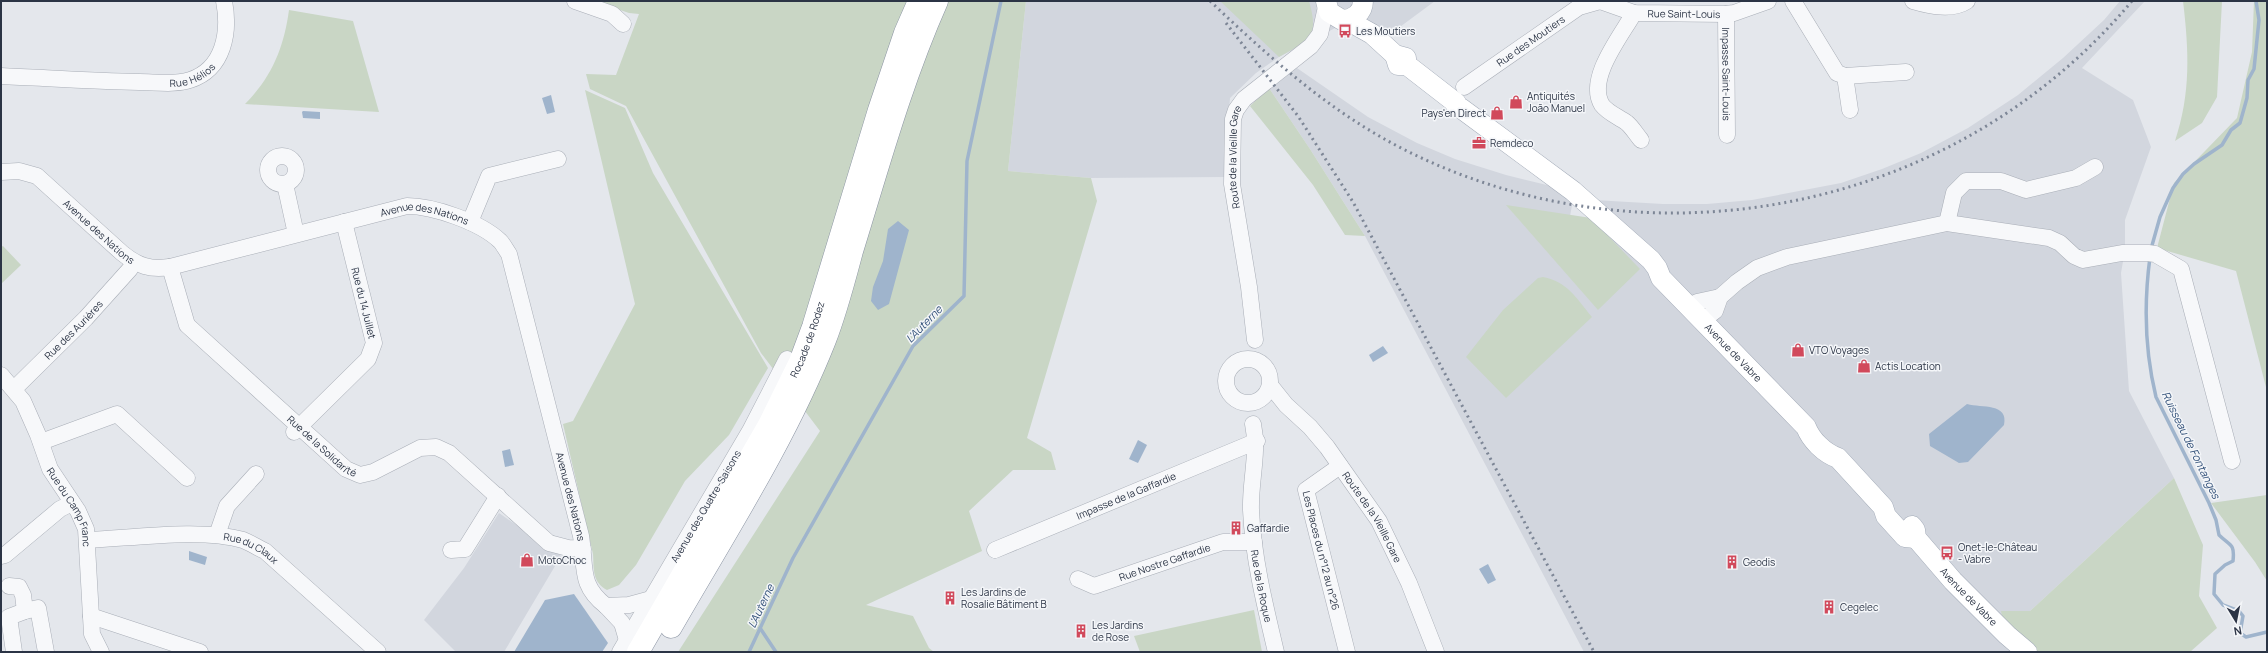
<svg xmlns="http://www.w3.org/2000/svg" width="2268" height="653" font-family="Manrope,sans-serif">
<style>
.built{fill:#d2d6de}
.green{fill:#c9d6c5}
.water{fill:#9fb4cc}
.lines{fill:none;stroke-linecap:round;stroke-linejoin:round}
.stream{stroke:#9fb4cc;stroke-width:3.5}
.minor-casing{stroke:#a9aeb7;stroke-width:17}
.major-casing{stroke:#a3abb8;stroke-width:21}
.highway-casing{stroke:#8b94a3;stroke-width:23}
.minor{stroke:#f7f8fa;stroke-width:16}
.major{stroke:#fff;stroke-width:20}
.highway{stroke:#fff;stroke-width:22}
.rail{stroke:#7d8696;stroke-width:3;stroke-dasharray:2 4;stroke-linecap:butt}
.labels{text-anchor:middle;stroke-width:3;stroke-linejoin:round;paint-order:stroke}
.street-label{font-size:10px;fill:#2b3445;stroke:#f4f6f9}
.poi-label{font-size:10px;fill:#2b3445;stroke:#f4f6f9;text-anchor:start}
.water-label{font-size:11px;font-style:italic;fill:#34527a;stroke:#f4f6f9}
</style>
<rect width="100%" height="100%" fill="#e4e7ec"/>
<!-- built -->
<g class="built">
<path d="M1026,1H1435L1389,35L1339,26L1279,57L1256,73L1230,98L1224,177L1091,178L1008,171Z"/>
<path d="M2120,1H2145L2082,68L2133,100L2151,147L2125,220V250L2121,273L2129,391L2174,478L2030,611V652H1584L1365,236L1310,149L1269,88L1294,66L1368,117L1417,143L1455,159L1506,175L1551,186L1573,200L1570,216L1615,221L1594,200L1663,204H1707L1752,200L1841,183L1882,169L1921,153L1968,128L2018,95L2063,58L2104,20Z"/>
<path d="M499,513L561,556L504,652H456L424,620L464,568Z"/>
</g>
<!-- green -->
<g class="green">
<path d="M594,1H1026L1008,171L1091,178L1097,201L1027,438L1051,452L1056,470H1013L969,511L982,551L866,605L913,616L929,648L934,652H678L820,431L761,353L626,106L590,89L586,74L616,75L639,14L629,13Z"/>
<path d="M1220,1H1309C1320,39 1308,40 1279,57Z"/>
<path d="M2183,1H2222L2217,97L2202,123L2175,141C2191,93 2189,51 2183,1Z"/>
<path d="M2254,1H2267V391L2236,271L2157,248L2174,183L2237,118L2252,52Z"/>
<path d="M289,10L353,21L379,112L245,104C272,77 284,47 289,10Z"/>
<path d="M1269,88L1310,149L1365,236L1345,235L1313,185L1250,106Z"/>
<path d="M585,90L625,108L653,173L768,368L729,435L685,481L636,565L619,585L607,590C592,582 594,569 593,554L563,424L573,421L635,304Z"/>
<path d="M1506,205L1591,218L1640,269L1598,310Z"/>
<path d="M3,246L21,265L1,284V247Z"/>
<path d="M1543,277C1567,281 1577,299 1592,317L1506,398L1466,357L1503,310L1538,278Z"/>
<path d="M2174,478L2203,545L2199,596L2217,628L2190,652H2035L2002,616L2001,611H2030Z"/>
<path d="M2267,495V581L2255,562L2211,503Z"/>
<path d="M1254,610L1262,652H1140L1134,636Z"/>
</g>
<!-- water -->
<g class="water">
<path d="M551,95L555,112L547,114L542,98Z"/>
<path d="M303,111L320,112V119L303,118L302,112Z"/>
<path d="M898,221L909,230L889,304L878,310L871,301L873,287L883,261L888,229Z"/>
<path d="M1383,346L1388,353L1373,362L1369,355Z"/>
<path d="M1967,404C1982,408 2009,403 2004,425L1968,462L1959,463L1930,446L1929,434Z"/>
<path d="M1138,440L1147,445L1138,463L1129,459Z"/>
<path d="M510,449L514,465L505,467L502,451Z"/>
<path d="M189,551L207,557L205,565L189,560Z"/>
<path d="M1488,564L1496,580L1488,584L1479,569Z"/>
<path d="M574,594L608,643L602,652H514L545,600Z"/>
</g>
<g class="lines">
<!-- stream -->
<g class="stream">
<path d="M2151,249L2160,217L2173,188L2183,174L2194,164L2222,145L2231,130L2240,123L2247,98L2248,80L2254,69L2259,20L2256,1"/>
<path d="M2150,257C2144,302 2145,352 2156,397L2209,503L2216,520L2219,535C2230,546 2235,543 2233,561L2225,565L2215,574L2214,594L2223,605L2239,611L2243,616L2240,633L2246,637L2267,632"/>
<path d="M760,628L776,652"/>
<path d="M749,652L793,558L913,346L964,296L967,161L1001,1"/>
</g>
<!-- minor casing -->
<g class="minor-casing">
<g id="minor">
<path d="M575,1L612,14L623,24"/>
<path id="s1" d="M1600,1L1634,13L1726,14L1734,13L1768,1"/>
<path d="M1793,1L1837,73L1845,76L1850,110"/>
<path d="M1913,1C1930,6 1952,11 1967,1"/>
<path d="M1634,13C1621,36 1586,79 1602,105C1608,113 1619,117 1627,123C1632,127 1636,134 1641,140"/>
<path id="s2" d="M1726,14L1727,135"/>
<path id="s3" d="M1,76C47,78 93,81 139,82C155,82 175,85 190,80C224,69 230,32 224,1"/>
<path d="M1845,76L1906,72"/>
<path id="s4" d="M1464,87L1579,7L1600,1"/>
<circle cx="282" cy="170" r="14"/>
<path id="s5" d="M1,172L19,171L37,176L122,253C138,266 150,270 170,267L407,206C433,206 480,222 500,241C503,244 506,250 509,254L581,536C586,568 579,585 606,606"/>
<path d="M285,184L296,234"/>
<path d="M470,222L489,176L558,159"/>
<path d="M1947,223L1954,193L1966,181H2001L2026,190L2076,178L2095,167"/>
<path id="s6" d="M170,267L187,325L346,469L360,475L373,472L420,448L436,447L449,453L549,543L568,548L583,549"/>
<path d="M1690,308L1697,302L1720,297"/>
<path d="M1702,321L1715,311L1720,297L1737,282L1757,268L1787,257L1947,223L2049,238L2060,243L2074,256L2083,260L2122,253H2148L2155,254L2181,269L2232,461"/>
<path id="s7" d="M1255,340L1249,287L1232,184L1233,119L1236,110L1244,99L1311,46L1320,34L1326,7"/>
<circle cx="1248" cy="381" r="22"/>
<path id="s8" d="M1,375L23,401L38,435L50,469L78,511L86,529L92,634L101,652"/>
<path id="s9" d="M1270,385L1286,405L1310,427L1327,447L1379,521L1409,583L1436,652"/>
<path id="s10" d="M14,389L86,318L130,269"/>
<path id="s11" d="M1253,424C1259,453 1250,481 1251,510C1253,557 1265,606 1276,652"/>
<path d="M294,432L368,359L374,343L344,222"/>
<path d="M41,442L117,414L187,478"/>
<path id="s12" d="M1340,466L1306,490L1347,652"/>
<path d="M217,535L227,506L256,474"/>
<path id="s13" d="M88,540C133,538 202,528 243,540C251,543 258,548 265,551L378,652"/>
<path d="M451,550L465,549L498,496"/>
<path id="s14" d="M995,550L1257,441"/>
<path d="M1,556L5,555L60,509L72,503"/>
<path id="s15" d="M1078,579L1094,586L1223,542H1254"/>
<path d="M9,586L19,587L23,595L25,611"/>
<path d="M91,616L200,652"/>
<path d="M627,640L622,623L606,606L629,605L651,599"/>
<path d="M14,652L9,617L25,611L38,608L46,652"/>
<path id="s16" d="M620,652L751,429L787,359"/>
</g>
</g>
<!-- major casing -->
<g class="major-casing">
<g id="major">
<path d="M1326,1L1329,12L1342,20C1353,20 1363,13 1363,1"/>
<path d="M1347,20L1372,34L1395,55L1406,58V61"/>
<path id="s17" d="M1395,55L1398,65H1407L1456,103V106L1462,109L1573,191L1651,260L1657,268L1661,278L1806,427C1811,440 1824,453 1838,458L1883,507L1886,516L1905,537L1916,538"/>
<path id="s18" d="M1912,526L1915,530L1916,538L1953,581L2007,635L2027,652"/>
</g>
</g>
<!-- highway casing -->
<g class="highway-casing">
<g id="highway">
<path d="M671,627C725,533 785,441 825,340C836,312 844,281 852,251C878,167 901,82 937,1"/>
<path id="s19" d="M638,652L769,425L800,362L813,327L879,110L905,33L919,1"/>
</g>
</g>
<!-- minor -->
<use href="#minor" class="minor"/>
<!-- major -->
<use href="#major" class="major"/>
<!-- highway -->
<use href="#highway" class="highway"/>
<!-- rail -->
<g class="rail">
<path d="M1210,1C1270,58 1330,112 1405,150C1650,273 1956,212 2132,1"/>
<path d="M1226,23L1298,116L1353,202L1594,652"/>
</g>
</g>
<!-- icons -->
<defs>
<g id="bus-bare" transform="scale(1.08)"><path d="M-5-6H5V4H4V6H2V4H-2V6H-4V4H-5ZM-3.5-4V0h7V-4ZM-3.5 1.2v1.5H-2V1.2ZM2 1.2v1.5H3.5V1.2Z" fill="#d1495b" stroke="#f4f6f9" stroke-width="2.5" paint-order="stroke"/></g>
<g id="shop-bare" transform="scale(1.08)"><path d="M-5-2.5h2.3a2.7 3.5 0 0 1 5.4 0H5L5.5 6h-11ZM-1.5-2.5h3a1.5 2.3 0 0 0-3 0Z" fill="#d1495b" stroke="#f4f6f9" stroke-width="2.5" paint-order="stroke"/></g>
<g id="office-bare" transform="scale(1.08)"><path d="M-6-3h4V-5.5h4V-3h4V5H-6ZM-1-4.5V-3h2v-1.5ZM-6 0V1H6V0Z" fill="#d1495b" stroke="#f4f6f9" stroke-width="2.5" paint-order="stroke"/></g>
<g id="building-bare" transform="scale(1.08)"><path d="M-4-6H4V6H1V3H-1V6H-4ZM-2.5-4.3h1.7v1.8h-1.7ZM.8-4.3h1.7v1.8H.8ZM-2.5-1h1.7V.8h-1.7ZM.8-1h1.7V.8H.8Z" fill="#d1495b" stroke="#f4f6f9" stroke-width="2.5" paint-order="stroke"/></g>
</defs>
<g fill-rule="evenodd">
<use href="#bus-bare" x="1345" y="31"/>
<use href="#shop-bare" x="1516" y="102"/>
<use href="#shop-bare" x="1497" y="113"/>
<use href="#office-bare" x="1479" y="143"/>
<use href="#shop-bare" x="1798" y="350"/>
<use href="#shop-bare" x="1864" y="366"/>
<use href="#building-bare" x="1236" y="528"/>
<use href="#bus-bare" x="1947" y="553"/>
<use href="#shop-bare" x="527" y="560"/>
<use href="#building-bare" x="1732" y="562"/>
<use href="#building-bare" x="950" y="598"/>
<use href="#building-bare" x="1829" y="607"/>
<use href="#building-bare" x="1081" y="631"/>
</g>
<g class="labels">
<!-- street labels -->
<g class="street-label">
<text dy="4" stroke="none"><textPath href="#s1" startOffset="86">Rue Saint-Louis</textPath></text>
<text dy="4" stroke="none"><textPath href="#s4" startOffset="81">Rue des Moutiers</textPath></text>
<text dy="4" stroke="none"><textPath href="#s3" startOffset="193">Rue Hélios</textPath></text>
<text dy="4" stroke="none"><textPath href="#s2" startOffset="60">Impasse Saint-Louis</textPath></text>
<text dy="4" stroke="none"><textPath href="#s7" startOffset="185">Route de la Vieille Gare</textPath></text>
<text dy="4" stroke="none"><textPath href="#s5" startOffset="466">Avenue des Nations</textPath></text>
<text dy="4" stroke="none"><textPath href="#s5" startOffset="120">Avenue des Nations</textPath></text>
<text transform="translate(364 303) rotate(76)" y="4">Rue du 14 Juillet</text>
<text dy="4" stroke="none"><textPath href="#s10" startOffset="84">Rue des Aurières</textPath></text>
<text dy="4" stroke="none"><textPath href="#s19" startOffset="356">Rocade de Rodez</textPath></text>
<text dy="4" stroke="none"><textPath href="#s17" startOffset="458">Avenue de Vabre</textPath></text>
<text dy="4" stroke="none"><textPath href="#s6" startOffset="242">Rue de la Solidarité</textPath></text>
<text dy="4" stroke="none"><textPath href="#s14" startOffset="142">Impasse de la Gaffardie</textPath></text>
<text dy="4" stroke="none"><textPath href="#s5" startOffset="815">Avenue des Nations</textPath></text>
<text dy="4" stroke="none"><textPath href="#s16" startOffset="169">Avenue des Quatre-Saisons</textPath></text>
<text dy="4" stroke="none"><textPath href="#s8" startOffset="151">Rue du Camp Franc</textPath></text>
<text dy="4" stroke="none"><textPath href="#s9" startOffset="168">Route de la Vieille Gare</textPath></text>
<text dy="4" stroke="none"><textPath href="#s13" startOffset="166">Rue du Claux</textPath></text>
<text dy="4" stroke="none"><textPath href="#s12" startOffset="104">Les Places du n°12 au n°26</textPath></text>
<text dy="4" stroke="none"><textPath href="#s15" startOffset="92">Rue Nostre Gaffardie</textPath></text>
<text dy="4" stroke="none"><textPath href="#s11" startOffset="163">Rue de la Roque</textPath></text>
<text dy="4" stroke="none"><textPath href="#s18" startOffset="92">Avenue de Vabre</textPath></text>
</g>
<!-- poi labels -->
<g class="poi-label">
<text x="1356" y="35">Les Moutiers</text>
<text x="1527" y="100">Antiquités<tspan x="1527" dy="12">João Manuel</tspan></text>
<text x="1486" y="117" text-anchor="end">Pays'en Direct</text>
<text x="1490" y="147">Remdeco</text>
<text x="1809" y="354">VTO Voyages</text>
<text x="1875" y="370">Actis Location</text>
<text x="1247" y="532">Gaffardie</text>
<text x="1958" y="551">Onet-le-Château<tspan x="1958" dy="12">- Vabre</tspan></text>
<text x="538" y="564">MotoChoc</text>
<text x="1743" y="566">Geodis</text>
<text x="961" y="596">Les Jardins de<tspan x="961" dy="12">Rosalie Bâtiment B</tspan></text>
<text x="1840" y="611">Cegelec</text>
<text x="1092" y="629">Les Jardins<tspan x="1092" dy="12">de Rose</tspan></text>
</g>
<!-- water labels -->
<g class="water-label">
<text transform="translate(924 324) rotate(-46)" y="4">L'Auterne</text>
<text transform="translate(2191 445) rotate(64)" y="4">Ruisseau de Fontanges</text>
<text transform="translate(761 606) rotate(-65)" y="4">L'Auterne</text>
</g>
</g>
<!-- border -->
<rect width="2268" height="653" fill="none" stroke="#2b3445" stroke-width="4"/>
<!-- north arrow -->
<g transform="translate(2236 621) rotate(170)" stroke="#f4f6f9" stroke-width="3" paint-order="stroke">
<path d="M0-3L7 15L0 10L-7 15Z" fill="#2b3445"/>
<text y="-6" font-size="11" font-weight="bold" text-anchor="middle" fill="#2b3445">N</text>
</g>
</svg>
